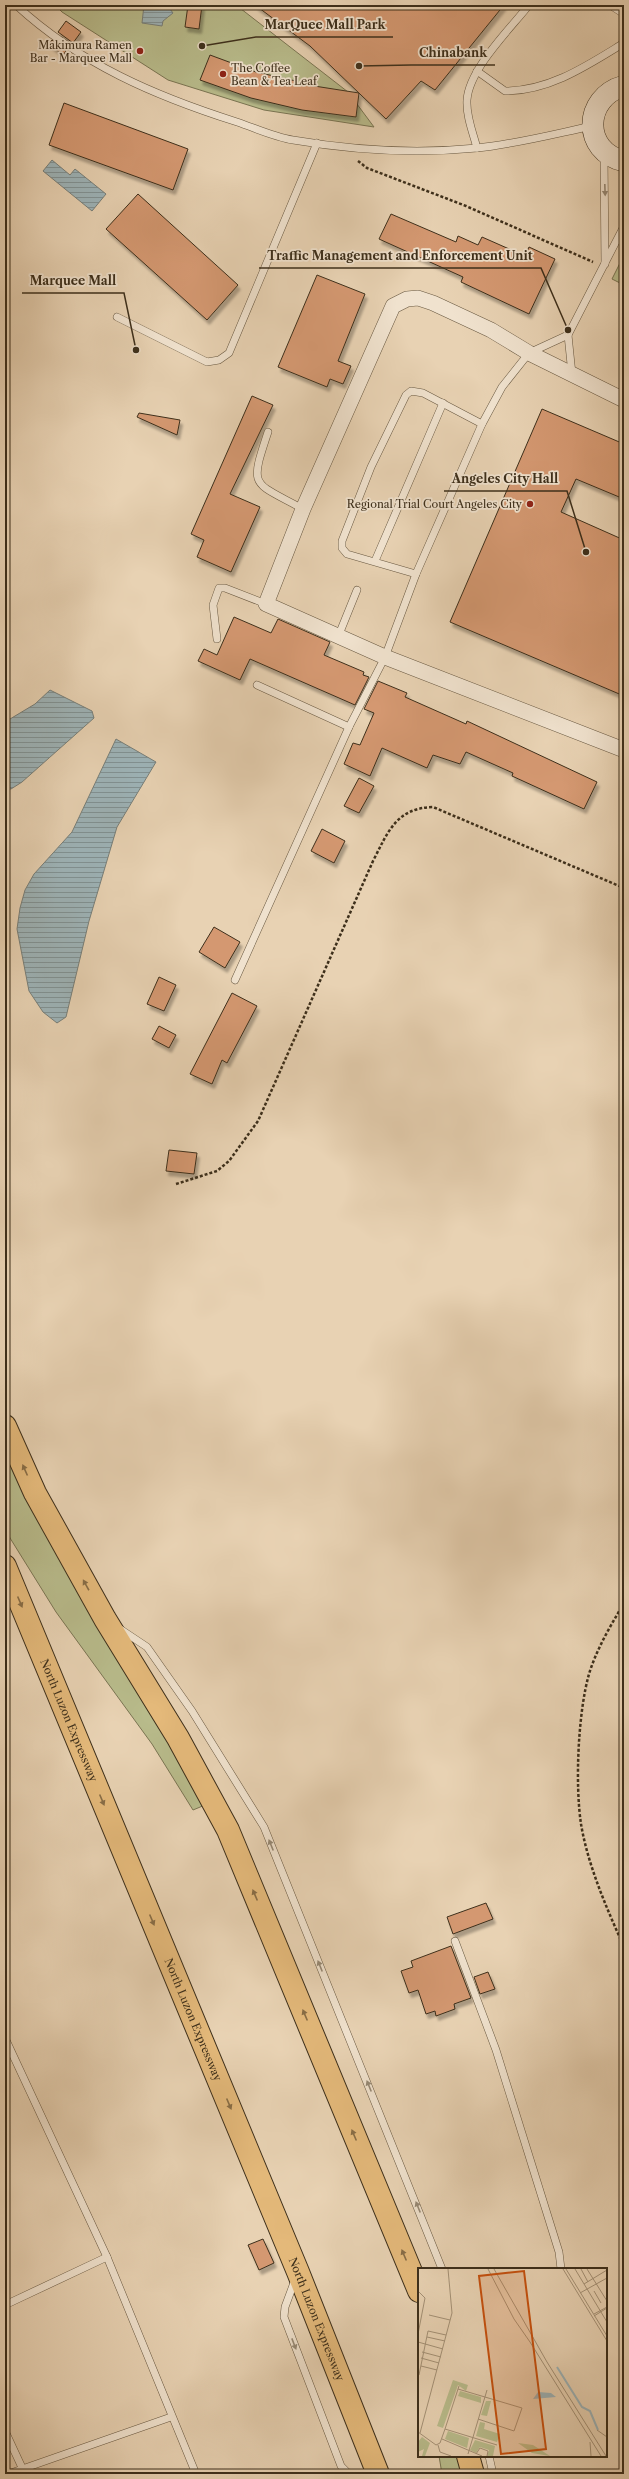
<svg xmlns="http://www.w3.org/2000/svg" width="629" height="2479" font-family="'Libre Caslon Text',serif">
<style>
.green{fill:#b8bb8b;stroke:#7a7553}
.water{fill:url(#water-rules);stroke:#777f7a}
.building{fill:#d49871;stroke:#3d2f1b;filter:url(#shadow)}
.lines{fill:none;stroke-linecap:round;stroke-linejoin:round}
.service-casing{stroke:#685841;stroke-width:8}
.minor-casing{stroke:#685841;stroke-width:16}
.secondary-casing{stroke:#3d2f1b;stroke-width:22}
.motorway-casing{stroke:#3d2f1b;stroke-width:24}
.path{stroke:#3d2f1b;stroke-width:2.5;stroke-dasharray:3 2;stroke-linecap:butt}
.service{stroke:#f0e2ce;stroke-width:7}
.minor{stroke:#f0e2ce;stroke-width:15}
.secondary{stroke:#f0e2ce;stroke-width:21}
.motorway{stroke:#e4b97a;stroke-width:22}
.oneway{fill:#968874}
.oneway2{fill:#886d46}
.poi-dot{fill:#8f2418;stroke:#f0e2ce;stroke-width:1.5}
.labels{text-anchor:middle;stroke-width:3.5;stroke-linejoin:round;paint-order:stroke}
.poi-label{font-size:11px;fill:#3d2f1b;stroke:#f0e2ce;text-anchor:end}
.street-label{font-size:11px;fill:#3d2f1b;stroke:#f0e2ce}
.inset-river{fill:none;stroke:#9db4b9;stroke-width:2}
.inset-road{fill:none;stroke:#a49176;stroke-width:1}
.view{fill:#c6510f;fill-opacity:0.15;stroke:#c6510f;stroke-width:2}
.inset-edge{fill:none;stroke:#3d2f1b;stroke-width:2}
.leader{fill:none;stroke:#3d2f1b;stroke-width:1.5}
.callout-dot{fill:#3d2f1b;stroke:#f0e2ce;stroke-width:1.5}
.callout-label{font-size:12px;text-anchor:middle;font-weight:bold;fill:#3d2f1b;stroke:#f0e2ce;stroke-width:3.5;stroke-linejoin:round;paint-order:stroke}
</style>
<defs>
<pattern id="water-rules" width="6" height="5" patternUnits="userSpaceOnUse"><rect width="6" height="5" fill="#9db4b9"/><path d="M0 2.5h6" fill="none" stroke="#819396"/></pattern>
<filter id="shadow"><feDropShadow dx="2.5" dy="4.5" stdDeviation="1" flood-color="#0004"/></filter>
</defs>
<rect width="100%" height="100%" fill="#e8d2b3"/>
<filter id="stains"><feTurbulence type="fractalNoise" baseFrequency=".005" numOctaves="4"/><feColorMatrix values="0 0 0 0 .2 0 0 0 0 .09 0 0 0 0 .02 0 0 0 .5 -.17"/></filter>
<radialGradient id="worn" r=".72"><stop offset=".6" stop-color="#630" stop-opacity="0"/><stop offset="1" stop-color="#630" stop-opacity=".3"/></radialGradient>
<!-- green -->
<g class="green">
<path d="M55,5H236L348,92L374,127L264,110L168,80L62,12Z"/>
<path d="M624,255V285L612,279Z"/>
<path d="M5,1451L205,1805L193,1810L152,1744L56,1612L10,1538L5,1527Z"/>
<path d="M439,2456H460L464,2474H442Z"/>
</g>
<!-- water -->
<g class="water">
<path d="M144,5H167L173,13L163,21L162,26L142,23Z"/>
<path d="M52,160L70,175L75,169L106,194L92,211L43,171Z"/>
<path d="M50,690L92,711L94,718L22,782L11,789L5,788V722L35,704Z"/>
<path d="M116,739L156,762L117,827L89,921L66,1017L57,1023L43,1012L29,991L17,929L20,908L25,890L34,874L72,832Z"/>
</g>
<!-- building -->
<g class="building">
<path d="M188,5H202L199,29L185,27Z"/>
<path d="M255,5H504L435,90L421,81L386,119L310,46Z"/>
<path d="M66,21L81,32L73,43L58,32Z"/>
<path d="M52,40L66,51L63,55L49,44Z"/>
<path d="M210,55L256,72L296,81L295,83L359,93L356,117L302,110L251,98L200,80Z"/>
<path d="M64,103L188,149L173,190L49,145Z"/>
<path d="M138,194L238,285L207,320L106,229Z"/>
<path d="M391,214L456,242L458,236L478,245L482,237L525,256L529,247L555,259L529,314L461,282L463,277L379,239Z"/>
<path d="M317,275L365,294L338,361L351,366L343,384L330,379L327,387L278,367Z"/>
<path d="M252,396L273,405L230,494L260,507L231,572L197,557L204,540L191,534Z"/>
<path d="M542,409L624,444V499L576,479L561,512L624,540V696L450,622Z"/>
<path d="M139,413L180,420L177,435L137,417Z"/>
<path d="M234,617L271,633L278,619L330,642L324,655L364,672L363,675L369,677L355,705L250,659L240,680L198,661L204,649L217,655Z"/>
<path d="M378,681L407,693L405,697L466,724L467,721L597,782L584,809L512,776L513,773L466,752L460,764L433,755L427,768L382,748L370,776L344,764L353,743L360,745L374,713L364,709Z"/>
<path d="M359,778L374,786L359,813L344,806Z"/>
<path d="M322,829L345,841L334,863L311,851Z"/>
<path d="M214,927L240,942L225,968L199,952Z"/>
<path d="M159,977L176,985L164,1011L147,1004Z"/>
<path d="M232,993L257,1006L227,1063L222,1060L212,1084L190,1074Z"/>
<path d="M159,1026L176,1035L169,1048L152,1039Z"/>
<path d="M169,1150L197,1153L194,1174L166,1171Z"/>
<path d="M486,1903L493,1919L453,1934L447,1917Z"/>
<path d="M451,1946L471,1998L454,2004L455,2009L436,2016L435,2011L426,2014L418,1990L409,1993L401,1971L413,1967L411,1961Z"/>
<path d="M488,1972L495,1989L480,1994L474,1977Z"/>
<path d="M263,2239L274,2263L259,2270L248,2245Z"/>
</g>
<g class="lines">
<!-- service casing -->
<g class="service-casing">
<g id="service">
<path d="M16,5C80,64 155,96 237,122C255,128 274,137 293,140C352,150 417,154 477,148C516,144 554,134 592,126"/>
<path d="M610,5L624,14"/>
<path d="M477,71L505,91C550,91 588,65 624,43"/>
<path d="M477,148C473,133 466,116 467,100C469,69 510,29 529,5"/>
<path d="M604,155L605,264"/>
<path d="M117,317L207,362L219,360L229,353L317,143"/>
<path d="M572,374L568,335L624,226"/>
<path d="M268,432C249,489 252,481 303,509"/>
<path d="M375,561L443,403"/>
<path d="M416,574L347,554L342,548V541L371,467L406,395L411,391L423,393L482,424"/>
<path d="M338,637L357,590"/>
<path d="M217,639L213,605L219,588H225L266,604"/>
<path d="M257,685L349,727"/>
<path d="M235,980L349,727L385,657L416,574L482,424L502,387L529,353L568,335"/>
<path d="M120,1629L147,1647L192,1711L264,1827L442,2269"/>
<path d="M455,1941L496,2050L559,2252L561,2269"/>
<path d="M5,2038L107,2257L196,2474"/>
<path d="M295,2280L285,2307L284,2317L341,2466L348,2473L353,2474"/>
<path d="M5,2305L107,2257"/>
<path d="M5,2431L25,2474"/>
<path d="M489,2456L493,2474"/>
<path d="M8,2474L171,2417"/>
</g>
</g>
<!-- minor casing -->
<g class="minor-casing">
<path id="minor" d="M624,400L529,353L491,330L433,303L418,298L407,299L393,306L303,509L266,604L385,657L624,750"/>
</g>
<!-- secondary casing -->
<g class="secondary-casing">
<path id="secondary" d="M624,86C583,97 582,152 624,161"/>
</g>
<!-- motorway casing -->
<g class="motorway-casing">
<g id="motorway">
<path d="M5,1426L35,1493L105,1619L178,1738L228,1830L419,2291"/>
<path id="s1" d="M5,1566L298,2272L378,2474"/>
<path d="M468,2456L473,2474"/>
</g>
</g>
<!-- path -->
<g class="path">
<path d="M358,161L367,168L466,206L593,262"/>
<path d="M176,1184L217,1171L229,1161L258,1121L373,861C388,832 396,808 433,807L624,888"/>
<path d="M624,1603C611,1625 597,1648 589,1674C578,1713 575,1784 581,1824C588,1866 607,1909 624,1947"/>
</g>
<!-- service -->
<use href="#service" class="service"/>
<!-- minor -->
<use href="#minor" class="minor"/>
<!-- secondary -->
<use href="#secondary" class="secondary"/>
<!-- motorway -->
<use href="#motorway" class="motorway"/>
</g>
<!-- one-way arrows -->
<defs><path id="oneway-solid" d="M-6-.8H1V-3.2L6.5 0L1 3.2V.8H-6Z"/></defs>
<g class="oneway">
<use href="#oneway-solid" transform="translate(605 190) rotate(88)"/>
<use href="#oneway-solid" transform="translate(271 1845) rotate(-112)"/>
<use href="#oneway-solid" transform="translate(320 1966) rotate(-112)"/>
<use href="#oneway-solid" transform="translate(369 2086) rotate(-112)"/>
<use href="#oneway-solid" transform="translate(418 2207) rotate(-112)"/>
<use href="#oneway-solid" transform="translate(294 2344) rotate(69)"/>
</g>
<g class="oneway2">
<use href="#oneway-solid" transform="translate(25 1470) rotate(-114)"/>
<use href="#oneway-solid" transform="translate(86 1585) rotate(-119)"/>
<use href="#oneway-solid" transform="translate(20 1602) rotate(67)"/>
<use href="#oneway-solid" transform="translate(102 1800) rotate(67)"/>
<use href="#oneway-solid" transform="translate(255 1895) rotate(-113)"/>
<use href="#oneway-solid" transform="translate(152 1920) rotate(67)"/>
<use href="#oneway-solid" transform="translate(305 2015) rotate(-113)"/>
<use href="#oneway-solid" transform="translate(229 2104) rotate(67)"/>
<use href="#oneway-solid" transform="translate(354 2135) rotate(-113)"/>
<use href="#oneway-solid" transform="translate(404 2255) rotate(-113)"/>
</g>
<!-- markers -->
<g class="poi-dot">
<circle cx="140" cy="51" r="4"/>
<circle cx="223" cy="74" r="4"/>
<circle cx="530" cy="504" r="4"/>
</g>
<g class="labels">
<!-- poi labels -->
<g class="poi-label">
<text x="132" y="49">Makimura Ramen<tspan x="132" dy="13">Bar - Marquee Mall</tspan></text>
<text x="231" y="72" text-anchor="start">The Coffee<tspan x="231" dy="13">Bean &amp; Tea Leaf</tspan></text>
<text x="522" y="508">Regional Trial Court Angeles City</text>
</g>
<!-- street labels -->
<g class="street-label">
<text dy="4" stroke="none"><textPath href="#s1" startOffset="167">North Luzon Expressway</textPath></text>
<text dy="4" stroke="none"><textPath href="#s1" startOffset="491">North Luzon Expressway</textPath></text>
<text dy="4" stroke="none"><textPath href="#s1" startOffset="815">North Luzon Expressway</textPath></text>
</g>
</g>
<!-- overview -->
<g transform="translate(418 2268)">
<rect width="189" height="189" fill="#e8d2b3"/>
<path d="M35,112L50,117L48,123L40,117L25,160L19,158ZM42,123L63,129V135L40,128ZM68,133H73L69,148L63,147ZM62,154L67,155L66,161L82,166L79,174L58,168ZM30,163L51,170L49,180L27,171ZM57,172L77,178L75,188H69L71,182L62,179L58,185L52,182ZM100,175L115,177L132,188L114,185Z" fill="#b8bb8b"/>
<path d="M4,169L12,175L7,188H4L6,181L0,184V174Z" fill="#b8bb8b"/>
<path d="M120,124L133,125L138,129L115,131Z" fill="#9db4b9"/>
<path class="inset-river" d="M139,99L164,139L172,143L180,162"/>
<path class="inset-road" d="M70,1L96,51L112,74L183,188M76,1L129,94L188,188M145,1L189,73M148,1L189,68M157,1L189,54M163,1L170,14M169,1L189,33M166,16L189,2M0,23L7,30L0,66M176,23L183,35M162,25L189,10M176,46L189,39M11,47L32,52M176,48L189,40M9,69L27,73M0,74L25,81M4,84L23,89M3,90L21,95M3,98L19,102M1,107L10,63L28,67M40,121L104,140L96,163L60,151M27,161L41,118M179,162L189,169M0,164L18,177L22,175L27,161L79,177M2,165L34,45L30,1M24,171L64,188M172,174L173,188M20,177L22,184L33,188M50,186L69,122M58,186L62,180L70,183L69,188"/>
<path class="view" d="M106,3L128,181L83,186L61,8Z"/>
<rect width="189" height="189" class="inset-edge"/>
</g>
<!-- callouts -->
<path class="leader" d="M202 46L256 37H393M359 66L411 65H495M568 330L541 268H259M136 350L124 293H22M586 552L567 491H444"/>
<g class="callout-dot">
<circle cx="202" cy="46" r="4"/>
<circle cx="359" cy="66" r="4"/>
<circle cx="568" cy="330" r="4"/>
<circle cx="136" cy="350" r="4"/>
<circle cx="586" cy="552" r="4"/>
</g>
<g class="callout-label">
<text x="325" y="29">MarQuee Mall Park</text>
<text x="453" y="57">Chinabank</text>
<text x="400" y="260">Traffic Management and Enforcement Unit</text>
<text x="73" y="285">Marquee Mall</text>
<text x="505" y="483">Angeles City Hall</text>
</g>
<!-- margin -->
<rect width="629" height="2479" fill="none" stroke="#e8d2b3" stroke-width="20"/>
<rect x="6" y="6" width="617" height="2467" fill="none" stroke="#3d2f1b" stroke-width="2"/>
<rect x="10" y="10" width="609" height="2459" fill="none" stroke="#3d2f1b"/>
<rect width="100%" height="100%" filter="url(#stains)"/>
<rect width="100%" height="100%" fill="url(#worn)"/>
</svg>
